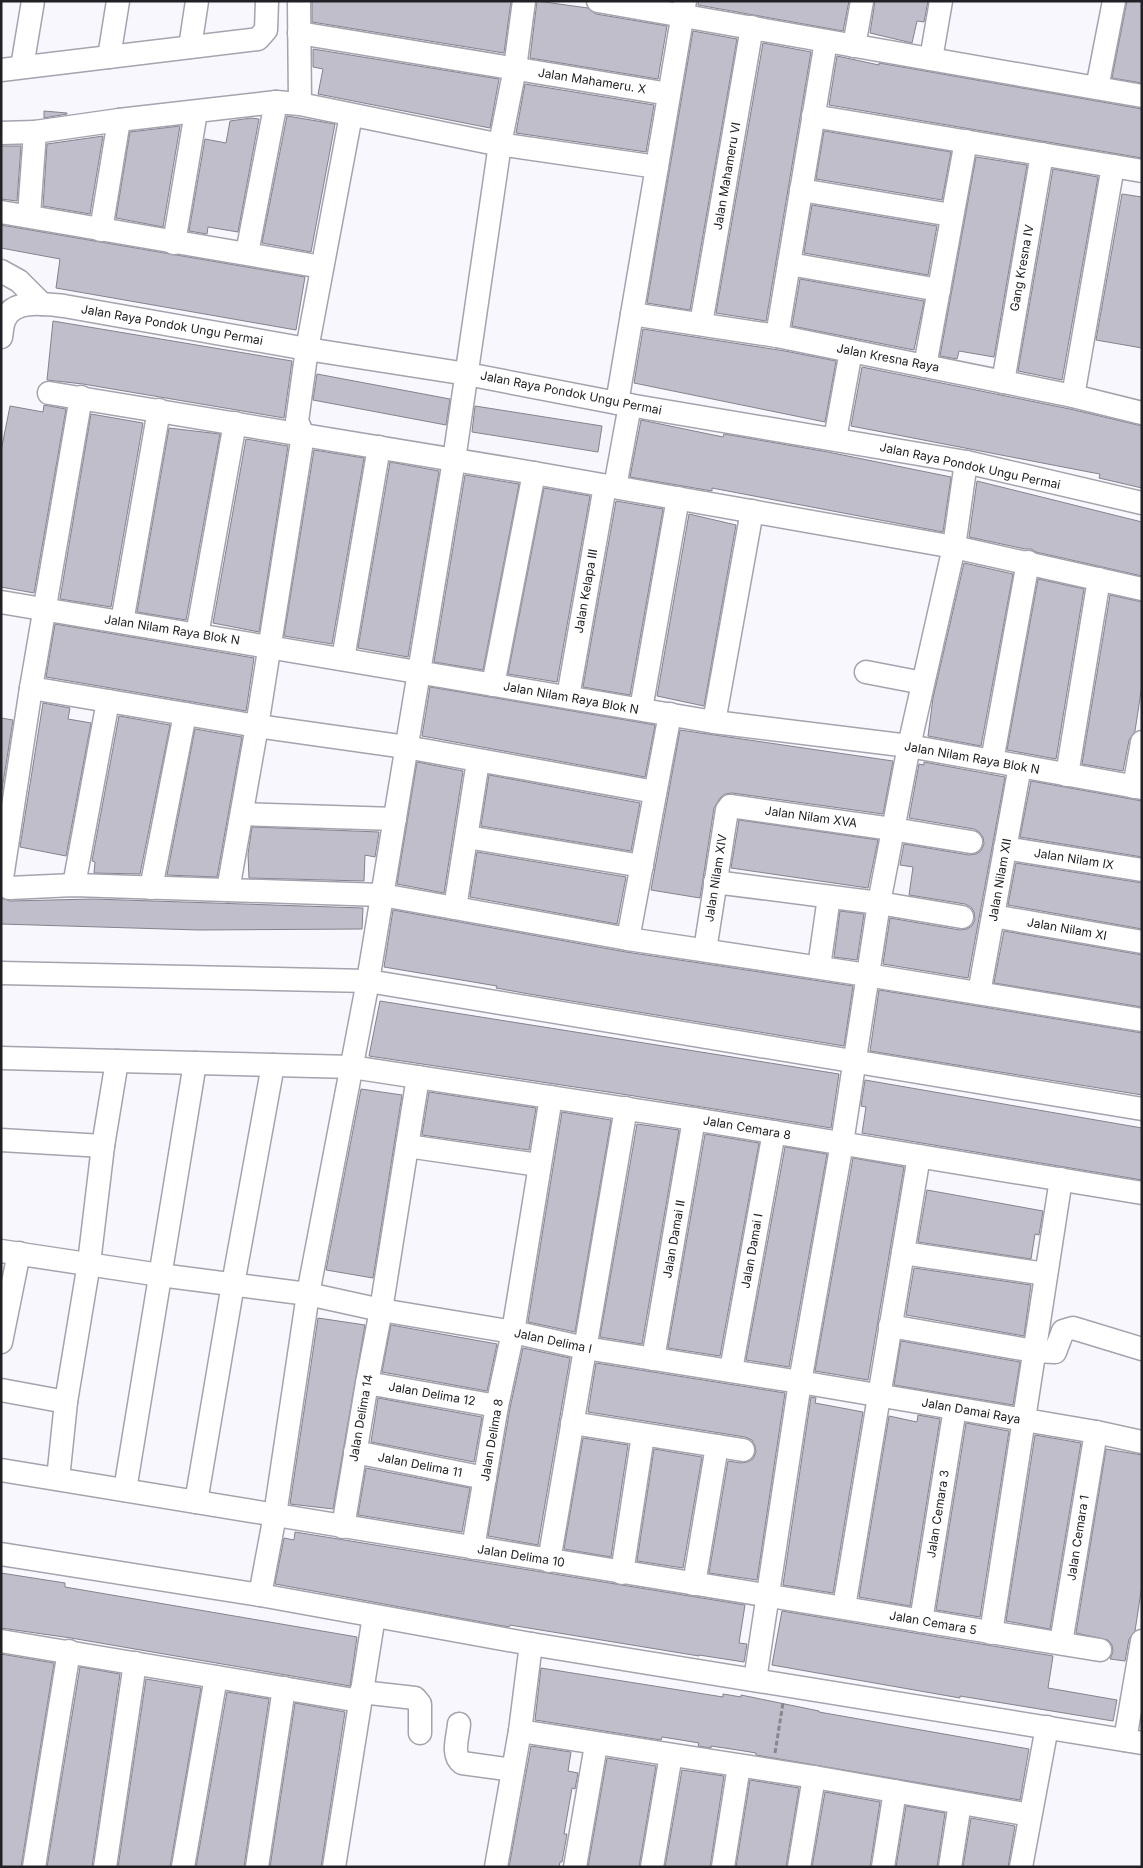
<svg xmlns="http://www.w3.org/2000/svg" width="1143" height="1868" font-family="Inter,sans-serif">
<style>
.building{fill:#c0beca;stroke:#84838d}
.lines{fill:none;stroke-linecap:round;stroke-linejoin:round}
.minor-casing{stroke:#a4a3ae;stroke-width:25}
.path{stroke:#87878c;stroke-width:3;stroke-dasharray:5 2.5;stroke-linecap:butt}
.minor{stroke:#fff;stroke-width:22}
.labels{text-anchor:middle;stroke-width:4;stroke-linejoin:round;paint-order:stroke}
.street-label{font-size:12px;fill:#212125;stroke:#fff}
</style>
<rect width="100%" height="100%" fill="#f8f7fe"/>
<!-- building -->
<g class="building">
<path d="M312,1H511L504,53L312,22Z"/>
<path d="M537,1L588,8L596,14L667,26L658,79L530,58Z"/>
<path d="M698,1H849L843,31L698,5Z"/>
<path d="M875,1H928L924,22L917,21L912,43L870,33Z"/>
<path d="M1127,1H1142V83L1112,78Z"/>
<path d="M693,31L737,39L690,310L647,303Z"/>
<path d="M763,43L811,52L766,321L716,313Z"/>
<path d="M313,49L499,79L490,128L318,94L323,69L313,67Z"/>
<path d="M837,56L879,65V63L1142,109V158L829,105Z"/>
<path d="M525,84L654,105L646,152L516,133Z"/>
<path d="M44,111L67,113V114L44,118Z"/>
<path d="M287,116L335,124L311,252L262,243Z"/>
<path d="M251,118L259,119L238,232L208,227L207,234L189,231L205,139L226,143L230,121Z"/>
<path d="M180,126L163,227L116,218L130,132Z"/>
<path d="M824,131L951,152L942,200L816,179Z"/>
<path d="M103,136L90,214L43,206L47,144Z"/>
<path d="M1,146H21L17,201L1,199Z"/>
<path d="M976,157L1027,165L994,357L959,351L957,359L940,356Z"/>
<path d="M1053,169L1098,177L1062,380L1018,371Z"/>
<path d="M1122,194L1142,197V348L1096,340Z"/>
<path d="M812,205L937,226L928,275L804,253Z"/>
<path d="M1,225L305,277L296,330L56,288L60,259L1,248Z"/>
<path d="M800,279L924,301L914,350L792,326Z"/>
<path d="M53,321L292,361L284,418L83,384L47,380Z"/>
<path d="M643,329L785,351L836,361L825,422L634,383Z"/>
<path d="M862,367L1070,409L1142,426V488L1099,478L1100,474L1089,472L851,426Z"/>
<path d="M317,374L450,399L446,425L313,400Z"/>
<path d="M44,405L66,409L34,593L1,587V451L10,406L43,412Z"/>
<path d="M475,406L602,426L598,452L472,432Z"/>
<path d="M91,414L143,423L111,607L60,599Z"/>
<path d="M641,420L723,437L724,434L828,452L951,477L943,532L712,488V491L630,477Z"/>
<path d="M169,428L220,434L186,620L137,612Z"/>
<path d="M246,439L288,446L259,632L213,623Z"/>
<path d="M314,450L364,458L332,644L284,636Z"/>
<path d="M390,462L439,471L408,657L358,648Z"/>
<path d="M465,475L519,484L483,670L434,662Z"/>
<path d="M977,481L1142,522V576L1036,552L1031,549H1025L969,537Z"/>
<path d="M544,488L590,496L557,682L508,674Z"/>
<path d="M616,501L663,509L630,695L583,687Z"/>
<path d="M689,514L736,525L704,706L657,696Z"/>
<path d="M964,563L1013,574L981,746L928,736L933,698Z"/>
<path d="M1038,579L1084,589L1056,759L1007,750Z"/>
<path d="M1110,595L1142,602V685L1135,731L1129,740L1123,771L1082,764Z"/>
<path d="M55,624L254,658L246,711L46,677Z"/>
<path d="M430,687L655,725L645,777L422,736Z"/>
<path d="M43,703L70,708L68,719L91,723L66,856L20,847Z"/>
<path d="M119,716L170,725L140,874L94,873L95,862L92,861Z"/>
<path d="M1,718L13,720L1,796Z"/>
<path d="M195,729L242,737L217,877L167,875Z"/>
<path d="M680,730L893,761L883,814L732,793L725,794L720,798L714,808L700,898L651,890Z"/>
<path d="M417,762L463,771L444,893L397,884Z"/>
<path d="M924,762L1005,777L968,978L883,964L890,918L960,930L967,929L972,926L975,920L974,912L971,907L965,904L909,895L913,867L900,865L904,844L969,855L976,854L981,851L984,844L983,837L979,832L974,829L909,818L919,764L924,765Z"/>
<path d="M489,775L640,803L631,851L481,826Z"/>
<path d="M1031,781L1142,801V857L1020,837Z"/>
<path d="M739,820L878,840L868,888L731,868Z"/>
<path d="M252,827L379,832L375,857L365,855L364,881L249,878L248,854Z"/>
<path d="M477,852L626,877L617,924L470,897Z"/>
<path d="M1016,863L1142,883V929L1008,905Z"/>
<path d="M1,898L10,901L93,899L363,908L362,929L199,930L1,924Z"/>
<path d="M393,910L626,952L853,986L844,1046L529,994L496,988L497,986L384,967Z"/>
<path d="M840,911L864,914L857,960L834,957Z"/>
<path d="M1004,931L1142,955V1007L994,983Z"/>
<path d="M879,990L1142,1033V1095L870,1051Z"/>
<path d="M380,1001L839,1074L831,1128L628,1095L369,1056Z"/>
<path d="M865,1080L1142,1128V1180L862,1133L866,1107L861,1106Z"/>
<path d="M361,1089L402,1095L373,1278L326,1270Z"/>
<path d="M429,1092L536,1108L529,1150L422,1135Z"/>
<path d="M562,1112L611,1120L575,1332L528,1322Z"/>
<path d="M637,1124L679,1130L642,1344L600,1337Z"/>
<path d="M705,1134L759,1143L720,1356L668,1348Z"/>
<path d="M785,1147L827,1154L789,1367L746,1360Z"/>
<path d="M853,1158L904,1167L868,1380L815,1371Z"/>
<path d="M927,1190L1043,1211L1039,1235L1035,1234L1031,1259L918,1242Z"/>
<path d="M914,1268L1031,1285L1024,1336L906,1315Z"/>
<path d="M318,1318L365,1325L333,1509L290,1504Z"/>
<path d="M391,1325L497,1344L487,1391L382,1372Z"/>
<path d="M901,1341L1020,1362L1013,1405L894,1385Z"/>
<path d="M523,1348L570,1358L538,1545L488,1536L510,1408Z"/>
<path d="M596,1363L785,1393L757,1580L709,1573L728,1461L741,1463L747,1462L753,1459L756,1452L755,1446L752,1440L745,1437L588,1412Z"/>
<path d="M811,1397L816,1398L815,1403L863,1412L833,1593L783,1585Z"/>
<path d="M378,1398L482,1417L474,1462L371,1442Z"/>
<path d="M918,1415L940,1419L910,1606L859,1597L889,1416L917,1422Z"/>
<path d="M966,1423L1009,1431L980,1617L936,1610Z"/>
<path d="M1035,1435L1081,1443L1050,1629L1006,1621Z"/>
<path d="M583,1438L628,1445L611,1557L564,1549Z"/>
<path d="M654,1449L702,1457L683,1568L637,1561Z"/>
<path d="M1106,1449L1142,1455V1585L1135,1631L1129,1639L1125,1661L1110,1659L1113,1652L1112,1645L1108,1640L1076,1633Z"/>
<path d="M366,1468L470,1488L462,1532L358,1515Z"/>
<path d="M295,1532L745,1605L739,1643L747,1644L744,1662L699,1655V1656L510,1625L509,1627L275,1584L284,1538L294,1540Z"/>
<path d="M1,1573L65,1583V1587L357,1637L350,1686L71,1638L1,1628Z"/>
<path d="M782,1611L1053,1656L1048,1688L1117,1700L1113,1721L960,1696V1698L772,1665Z"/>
<path d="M1,1654L54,1663L21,1867H1Z"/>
<path d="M80,1667L120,1674L92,1867H47Z"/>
<path d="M541,1668L723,1697V1694L741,1697V1695L819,1711V1712L1029,1749L1020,1800L756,1755V1753L738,1750L711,1746V1748L698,1746L699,1743L675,1739L662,1737L661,1740L535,1720Z"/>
<path d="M146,1679L201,1688L170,1867H118Z"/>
<path d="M227,1692L269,1699L244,1867H196Z"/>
<path d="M295,1703L345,1712L321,1867H270Z"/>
<path d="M531,1746L571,1752L568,1771L578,1773L575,1789L572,1788L564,1834H567L562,1862H560L559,1867H509Z"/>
<path d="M607,1758L656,1766L639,1867H588Z"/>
<path d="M682,1770L724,1776L710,1867H665Z"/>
<path d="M750,1780L799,1788L786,1867H736Z"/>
<path d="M825,1792L880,1802L870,1867H812Z"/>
<path d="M906,1806L945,1813L937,1867H896Z"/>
<path d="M971,1818L1015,1826L1008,1867H963Z"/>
</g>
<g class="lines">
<!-- minor casing -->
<g class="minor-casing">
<g id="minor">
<path d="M299,1L300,104"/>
<path d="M598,1L1142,96"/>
<path d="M299,33L669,94"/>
<path d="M854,46L862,1"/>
<path d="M190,47L197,1"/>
<path d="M109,57L118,1"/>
<path d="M931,59L941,1"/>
<path d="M22,67L33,1"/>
<path d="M1,70L258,39L266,30L267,1"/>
<path d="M1097,88L1114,1"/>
<path d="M813,116L1142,171"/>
<path d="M1,133L35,132"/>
<path d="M801,190L951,215"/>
<path d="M1,212L322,267"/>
<path d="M29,215L35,132L119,120L276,102L300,104L491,143L657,167"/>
<path d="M101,230L119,120"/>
<path d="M174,243L196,112"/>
<path d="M247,253L276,102"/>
<path d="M789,264L939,290"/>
<path d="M1,271L19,281L42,304"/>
<path d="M632,314L777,336L1073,396L1142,413"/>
<path d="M701,324L752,27"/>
<path d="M777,336L826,41"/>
<path d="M1,337C2,332 2,326 4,321C12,298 46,304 64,306L307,349L467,374L617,403L966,462L1142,503"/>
<path d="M925,366L966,141"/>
<path d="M1003,382L1042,154"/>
<path d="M49,393L534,473L954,547L1142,589"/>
<path d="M1073,396L1113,166"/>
<path d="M81,397L31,688L2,878L3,883L9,888L74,885L382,895L628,939L867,975L1142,1020"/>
<path d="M617,403L685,1"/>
<path d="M835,439L851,351"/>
<path d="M615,487L630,405"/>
<path d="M1,602L714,722L909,746L1142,788"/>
<path d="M122,622L159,410"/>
<path d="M197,635L235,423"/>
<path d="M343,659L379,447"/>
<path d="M866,672L923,683"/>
<path d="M493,685L534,473"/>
<path d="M31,688L257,726L406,747L655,792"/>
<path d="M568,697L605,486"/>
<path d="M641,709L678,498"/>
<path d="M714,722L752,511"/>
<path d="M992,761L1028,562"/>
<path d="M1067,775L1099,579"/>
<path d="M1134,787L1142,742"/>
<path d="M242,814L395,819"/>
<path d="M467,837L642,866"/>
<path d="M1005,848L1142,870"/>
<path d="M715,882L879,903L962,917"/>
<path d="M74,885L108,701"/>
<path d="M151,888L185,714"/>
<path d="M228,890L257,726L303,435L297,421L307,349L351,115"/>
<path d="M455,908L478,761"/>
<path d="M993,916L1142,942"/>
<path d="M628,939L670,714"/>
<path d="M705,950L727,810L730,806L892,829L971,842"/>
<path d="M819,967L829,897"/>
<path d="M1,973L368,981L1142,1109"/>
<path d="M979,993L1020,766"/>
<path d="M1,1058L352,1067L694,1119L1142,1193"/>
<path d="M1,1140L103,1146"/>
<path d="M407,1146L539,1165"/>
<path d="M1,1251L160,1275L308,1294L381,1310L513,1332L585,1348L800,1382L1096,1432L1142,1442"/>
<path d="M903,1253L1046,1274"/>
<path d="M890,1326L1034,1351L1055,1352L1063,1331L1073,1328L1142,1349"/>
<path d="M1,1342L19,1253"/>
<path d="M653,1359L694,1119"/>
<path d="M731,1370L774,1132"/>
<path d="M367,1383L497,1406"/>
<path d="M1,1390L66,1402"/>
<path d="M572,1423L743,1450"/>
<path d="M355,1452L485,1478"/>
<path d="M1,1470L1100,1650"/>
<path d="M58,1479L66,1402L89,1263L103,1146L117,1061"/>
<path d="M125,1490L195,1063"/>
<path d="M196,1502L233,1284L273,1065"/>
<path d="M343,1527L367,1383L381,1310L418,1077"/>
<path d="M473,1548L497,1406L513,1332L551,1097"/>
<path d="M1,1554L260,1595L531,1644L1142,1743"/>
<path d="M549,1561L626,1108"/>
<path d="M622,1573L643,1435"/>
<path d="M694,1584L717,1446"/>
<path d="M260,1595L275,1515L308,1294L368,981L454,460L500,144L515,68L524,1"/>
<path d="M844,1607L919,1156"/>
<path d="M921,1621L955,1408"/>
<path d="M991,1633L1061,1179"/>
<path d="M1,1641L360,1701"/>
<path d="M1061,1643L1096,1432"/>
<path d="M755,1680L800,1382L842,1143L879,903L909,746L954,547L966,462"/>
<path d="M361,1692L415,1698L420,1704V1733"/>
<path d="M459,1724C458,1737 451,1755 462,1763L513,1770"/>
<path d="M520,1731L814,1777L1030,1815"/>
<path d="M1125,1740L1142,1641"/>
<path d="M34,1867L69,1651"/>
<path d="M105,1867L135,1663"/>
<path d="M183,1867L216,1677"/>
<path d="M257,1867L284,1688"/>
<path d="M334,1867L374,1616"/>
<path d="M496,1867L520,1731L531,1644"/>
<path d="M575,1867L596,1745"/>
<path d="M652,1867L671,1755"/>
<path d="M723,1867L739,1766"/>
<path d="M799,1867L814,1777"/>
<path d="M883,1867L895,1791"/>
<path d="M950,1867L960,1803"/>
<path d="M1021,1867L1047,1727"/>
</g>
</g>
<!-- path -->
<path class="path" d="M775,1753L783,1703"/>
<!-- minor -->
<use href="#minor" class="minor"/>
</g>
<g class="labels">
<!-- street labels -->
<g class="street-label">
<text transform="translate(592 81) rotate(9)" y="4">Jalan Mahameru. X</text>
<text transform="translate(727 176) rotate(-80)" y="4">Jalan Mahameru VI</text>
<text transform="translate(1022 268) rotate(-80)" y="4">Gang Kresna IV</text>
<text transform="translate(172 325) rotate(10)" y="4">Jalan Raya Pondok Ungu Permai</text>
<text transform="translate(888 358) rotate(11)" y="4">Jalan Kresna Raya</text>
<text transform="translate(571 393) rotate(11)" y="4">Jalan Raya Pondok Ungu Permai</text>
<text transform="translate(970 466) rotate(12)" y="4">Jalan Raya Pondok Ungu Permai</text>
<text transform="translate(586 591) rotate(-80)" y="4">Jalan Kelapa III</text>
<text transform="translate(172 630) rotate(9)" y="4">Jalan Nilam Raya Blok N</text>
<text transform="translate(571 698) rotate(10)" y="4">Jalan Nilam Raya Blok N</text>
<text transform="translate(972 758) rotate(10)" y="4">Jalan Nilam Raya Blok N</text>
<text transform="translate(811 817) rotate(8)" y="4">Jalan Nilam XVA</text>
<text transform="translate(1074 859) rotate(9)" y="4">Jalan Nilam IX</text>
<text transform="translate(716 878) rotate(-81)" y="4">Jalan Nilam XIV</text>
<text transform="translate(1000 880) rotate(-80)" y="4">Jalan Nilam XII</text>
<text transform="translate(1067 929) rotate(10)" y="4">Jalan Nilam XI</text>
<text transform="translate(747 1128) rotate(10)" y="4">Jalan Cemara 8</text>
<text transform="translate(674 1239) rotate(-80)" y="4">Jalan Damai II</text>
<text transform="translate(752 1251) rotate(-80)" y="4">Jalan Damai I</text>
<text transform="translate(553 1341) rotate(12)" y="4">Jalan Delima I</text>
<text transform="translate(432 1394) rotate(10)" y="4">Jalan Delima 12</text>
<text transform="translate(971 1411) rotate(10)" y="4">Jalan Damai Raya</text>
<text transform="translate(361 1418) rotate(-80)" y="4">Jalan Delima 14</text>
<text transform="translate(492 1440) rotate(-80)" y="4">Jalan Delima 8</text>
<text transform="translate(420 1465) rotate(11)" y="4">Jalan Delima 11</text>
<text transform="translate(938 1514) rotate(-81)" y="4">Jalan Cemara 3</text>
<text transform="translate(1078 1538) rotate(-81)" y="4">Jalan Cemara 1</text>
<text transform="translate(521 1556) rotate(9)" y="4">Jalan Delima 10</text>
<text transform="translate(933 1623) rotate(10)" y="4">Jalan Cemara 5</text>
</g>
</g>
<!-- border -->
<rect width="1143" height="1868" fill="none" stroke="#212125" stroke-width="5"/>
</svg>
